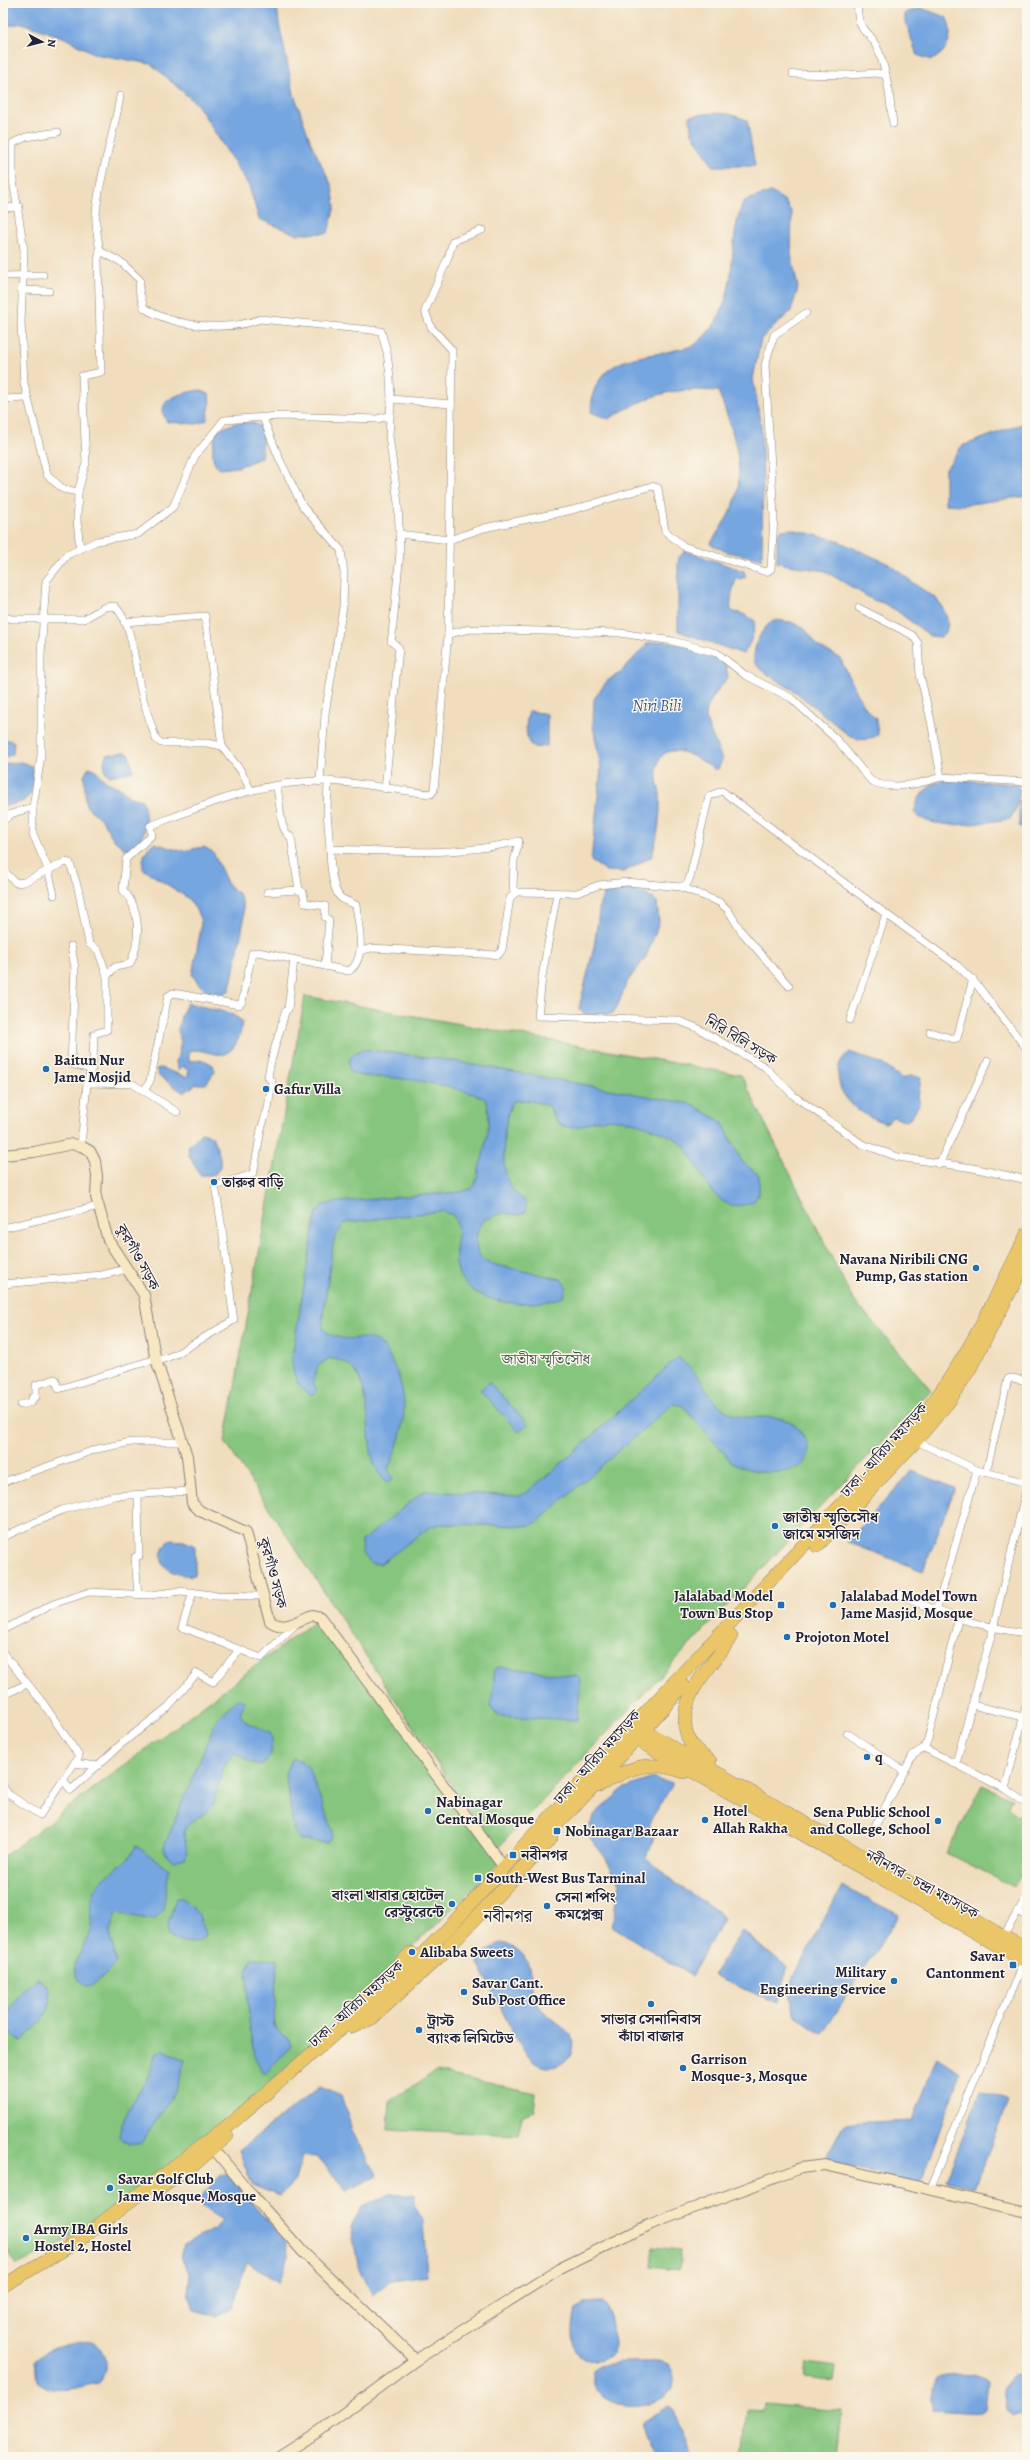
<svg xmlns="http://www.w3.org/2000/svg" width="1030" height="2460" font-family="Alegreya,'Noto Serif Bengali',serif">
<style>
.green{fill:#85c57d;stroke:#54745c}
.water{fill:#76a6e0;stroke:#4c648e}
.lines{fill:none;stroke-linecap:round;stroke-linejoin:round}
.street-casing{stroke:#89807c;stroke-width:8}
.secondary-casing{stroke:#89807c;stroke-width:12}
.highway-casing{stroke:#89807c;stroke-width:14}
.street{stroke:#fff;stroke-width:7}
.secondary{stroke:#f7e8c3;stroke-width:10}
.highway{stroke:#eac669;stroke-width:13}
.poi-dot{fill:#1f6fb2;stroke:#fbf7ec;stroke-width:1.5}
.labels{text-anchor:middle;stroke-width:3;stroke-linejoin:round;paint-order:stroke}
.street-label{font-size:15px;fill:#22223b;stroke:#fbf7ec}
.poi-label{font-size:15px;font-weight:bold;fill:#22223b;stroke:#fbf7ec;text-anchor:start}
.park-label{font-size:15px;fill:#455b52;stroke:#fbf7ec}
.water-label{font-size:16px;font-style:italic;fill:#44577d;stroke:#fbf7ec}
.quarter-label{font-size:17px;fill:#22223b;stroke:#fbf7ec}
</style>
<rect width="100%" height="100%" fill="#fbf7ec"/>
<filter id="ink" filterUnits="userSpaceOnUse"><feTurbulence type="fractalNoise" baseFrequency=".025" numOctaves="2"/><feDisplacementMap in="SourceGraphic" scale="8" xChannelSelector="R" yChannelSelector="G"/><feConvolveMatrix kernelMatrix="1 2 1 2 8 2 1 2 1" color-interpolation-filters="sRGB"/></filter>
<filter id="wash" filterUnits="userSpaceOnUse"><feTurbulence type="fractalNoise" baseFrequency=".012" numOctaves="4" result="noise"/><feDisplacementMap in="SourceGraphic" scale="16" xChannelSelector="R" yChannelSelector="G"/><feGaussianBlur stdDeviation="0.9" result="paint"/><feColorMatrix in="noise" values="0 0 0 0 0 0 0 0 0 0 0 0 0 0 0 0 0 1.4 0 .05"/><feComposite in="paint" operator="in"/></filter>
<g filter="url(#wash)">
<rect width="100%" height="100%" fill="#f0ddbd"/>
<!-- green -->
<g class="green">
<path d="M305,996L741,1075L852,1298L931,1390L495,1851L225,1442Z"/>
<path d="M320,1617L500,1862L301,2055L177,2165L63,2242L17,2265L3,2242V1857Z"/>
<path d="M982,1785L1012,1799L1007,1808L1019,1817L1027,1804V1864L1014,1887L946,1853Z"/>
<path d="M436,2072L536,2093L534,2111L522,2116L518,2135L388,2129L390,2100Z"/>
<path d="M653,2247L681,2250L679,2270L651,2267Z"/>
<path d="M807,2362L836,2366L834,2382L805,2378Z"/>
<path d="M764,2404L842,2411L837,2457H742L747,2410L763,2411Z"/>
</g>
<!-- water -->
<g class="water">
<path d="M3,3H277L279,24L294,94L311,143L332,186L335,206L328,233L296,234L259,219L249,186L197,104L151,64L95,54L65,38L22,23L3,27Z"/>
<path d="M921,8L946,17C955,33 949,53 931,60L917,55L905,20V13Z"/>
<path d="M712,113L729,114L747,120L755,166H713L692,133L689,116Z"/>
<path d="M771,192L784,200L792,213L791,254L798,288L791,311L761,339L753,379L761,425L763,476L762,559L727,552L710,544C719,530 731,514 736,498C745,463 731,424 718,391C669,387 650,395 608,419L591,412C592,404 592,394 595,388C611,353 649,358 679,349C684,348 692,347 696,344C745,304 723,248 744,201Z"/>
<path d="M200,390L209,394L210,404L207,420L196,424L167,422C152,398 183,393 200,390Z"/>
<path d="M252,422L261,427L263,435L261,458L238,467L219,469C209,459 212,442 218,430L235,423Z"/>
<path d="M1027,422V496L963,505L945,504V470L962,446Z"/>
<path d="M791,529L836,540L891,565L917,586L936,598L945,612L948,623L946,632L941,637L930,636L897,611L883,603L873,600L825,571L777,563V535L782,530Z"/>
<path d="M685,551L744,571L746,577L736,580C732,590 730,601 731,611L743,614L755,621C755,631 750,646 743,654L678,631V565L679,557Z"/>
<path d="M773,620L791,622L804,628L819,647L840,658L863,705L876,719L878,735L869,739L858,740L847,734L796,692L761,670L754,662C753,645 760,631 773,620Z"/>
<path d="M663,641L708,651L725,661L728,677C694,720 706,714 722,760L718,769H714C693,754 655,733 657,779C657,784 660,789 660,794C661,813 658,840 651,857L624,872L606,871L591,861L601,769L593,726L594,699L607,681L621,672L648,643Z"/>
<path d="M530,711L547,714V746C543,746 537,748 534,747C524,744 525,716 530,711Z"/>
<path d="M3,738L14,742L13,754L3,758Z"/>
<path d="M124,752L129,754L133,771L110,776L106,773L104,763L106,755Z"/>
<path d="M21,762L32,766C34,775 35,793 25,800C20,804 9,804 3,807V764Z"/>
<path d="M89,767L95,769L105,781L120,788L130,797L142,800C148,820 149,842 125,849L114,840L102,820L86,806L84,776Z"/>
<path d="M947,779L1016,784L1020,789L1016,809L1010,819C983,822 936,833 914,813C918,794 928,784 947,779Z"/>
<path d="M1027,793V831L1019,826V801Z"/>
<path d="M154,843L181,851L204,847L213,852L228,885L239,894L243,904L244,920L230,989C216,1007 201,987 192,975L200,933L201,921L196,910L188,898L143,869C141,860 146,847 154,843Z"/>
<path d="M628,889L646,893L657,902L659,923L646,957L627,982L618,1005L613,1013L604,1016L583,1014L579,1008L594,947L600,904L604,894Z"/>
<path d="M187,1003L230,1013L242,1021C241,1032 240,1037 235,1045C222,1065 206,1046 189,1051V1061L204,1060L213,1065L215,1071L206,1084H196L184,1093L159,1076L156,1069L161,1068L187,1077L189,1071L182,1066L179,1071L176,1063L181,1042L178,1030L181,1016Z"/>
<path d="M362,1049L448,1060L691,1104L722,1122L742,1162L759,1175V1193L754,1201C707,1225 702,1150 672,1137C647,1126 627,1117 598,1120C585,1122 581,1131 563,1126C555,1123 553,1114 550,1107C538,1102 523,1097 512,1102C503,1123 500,1163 509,1184C514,1198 530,1196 525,1212L519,1215L502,1213L483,1220C475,1232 472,1248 483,1260L496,1265L561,1279L567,1288L563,1297C530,1309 462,1307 456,1263C454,1244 463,1233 453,1215L442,1211L344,1223L334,1239L323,1314V1329C344,1347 361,1332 378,1342C386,1347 389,1356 393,1364C412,1402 404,1432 388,1469L393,1479L386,1482C383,1478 379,1474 377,1470C359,1435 382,1364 329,1358L318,1366L313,1381L317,1391L312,1396C296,1386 292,1375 292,1357L316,1214L323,1205L338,1202L461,1192L472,1188L475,1184C480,1165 497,1114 484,1098C457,1087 424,1081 396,1078C379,1076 365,1079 350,1072C346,1060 351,1055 362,1049Z"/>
<path d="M850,1052L882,1064L903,1079L911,1075L921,1078L918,1097L920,1103L910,1119L906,1121L893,1117L886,1123C863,1117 837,1099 838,1073C838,1064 842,1057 850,1052Z"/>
<path d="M201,1133L212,1136C217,1150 227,1164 214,1175H200L189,1156L188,1146Z"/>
<path d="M678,1357C682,1361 687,1365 691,1369C706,1384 712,1405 732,1414C754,1423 784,1408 800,1431C834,1478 756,1480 731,1461L682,1405L672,1404L535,1524L524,1526L441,1524L430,1527L380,1564L371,1563L361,1552L362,1541L424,1491L518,1496L526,1493L569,1457Z"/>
<path d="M489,1382L528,1424L519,1432L480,1390Z"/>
<path d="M912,1471L955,1488L923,1571L847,1542Z"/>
<path d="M169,1540L184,1541L195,1546V1575C172,1578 149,1563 169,1540Z"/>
<path d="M501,1667L576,1676L581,1679L577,1720L497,1716L491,1707L495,1668Z"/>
<path d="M241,1699L245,1702L240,1714L246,1722L270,1733L272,1739L271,1756L260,1765L252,1763L235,1753C219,1765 220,1788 212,1805C206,1817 190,1817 185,1829C181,1838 190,1845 185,1858L173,1861L166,1855L164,1847L217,1718L236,1700Z"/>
<path d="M293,1758L302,1761L308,1767L332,1829V1836L327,1843L300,1840L294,1831L285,1773Z"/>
<path d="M652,1778L673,1784L648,1824L655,1835L646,1857L676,1884L718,1911L724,1919L691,1976L612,1926L619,1883L605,1857L590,1838V1825L595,1814L623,1789Z"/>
<path d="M136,1846L169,1869L163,1910L154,1920L116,1913L110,1931L116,1963L95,1984L88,1987C57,1971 89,1948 91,1929C92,1919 89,1905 92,1895C98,1879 115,1872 125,1861C130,1857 133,1851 136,1846Z"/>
<path d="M842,1886L899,1915L823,2033L795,2016L788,1987Z"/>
<path d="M176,1898H182L199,1915L205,1935C196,1948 180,1942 169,1936L168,1923Z"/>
<path d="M742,1931L787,1968L779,2003L712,1976Z"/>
<path d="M500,1943C511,1943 527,1956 529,1968C532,1986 528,1991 541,2008C550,2020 562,2025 571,2035C581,2062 546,2079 529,2057C508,2031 499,1998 481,1970L478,1963L480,1956Z"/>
<path d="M253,1958L277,1959L274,2027L289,2039L291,2046L265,2074C246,2055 249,1997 246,1970Z"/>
<path d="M38,1978C67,1998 39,2025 21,2041L15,2038L3,2026C11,2006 19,1990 38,1978Z"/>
<path d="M163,2050L185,2060L176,2091L142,2142C133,2144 126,2145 119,2137C123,2106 150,2086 155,2055Z"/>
<path d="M937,2057L960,2073L920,2185L825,2160L844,2123L913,2120Z"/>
<path d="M320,2086L341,2095L352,2130L377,2176L347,2191L317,2157L302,2156L295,2181L279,2196L252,2185L239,2150Z"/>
<path d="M981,2089L1008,2101L974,2188L946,2181Z"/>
<path d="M222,2174H228L284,2240L289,2255L279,2283L247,2261L233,2307L217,2316L194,2310L188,2293L190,2274L180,2257L184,2245L214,2229L223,2220L201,2206L200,2197Z"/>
<path d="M390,2194H415V2206L423,2221L427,2276L391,2281L372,2295L358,2264L351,2227L362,2207Z"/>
<path d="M603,2302C610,2309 609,2318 611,2327C613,2333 615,2340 615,2345C613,2359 595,2365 583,2359C569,2350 571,2322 575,2310L585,2303Z"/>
<path d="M93,2341C107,2351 109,2370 99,2383C79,2386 54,2397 38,2382L36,2360C49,2346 75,2342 93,2341Z"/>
<path d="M622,2362H658L669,2365C699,2410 588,2425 592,2371L598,2366Z"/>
<path d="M1027,2373V2413L1014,2416L1007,2408L1004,2388L1013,2375Z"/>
<path d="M947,2375C959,2374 979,2373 988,2382L985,2410L981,2413L933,2410C928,2398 931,2387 938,2377Z"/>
<path d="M668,2407L674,2412L692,2457H655C649,2447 640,2434 642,2422Z"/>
</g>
</g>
<g filter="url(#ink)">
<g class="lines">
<!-- street casing -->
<g class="street-casing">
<g id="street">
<path d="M858,3C855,32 871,31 879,52C888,75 890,100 893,124"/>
<path d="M793,74L847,75L877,73L886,75"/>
<path d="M120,96C114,136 99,174 96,214C95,226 98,239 100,251L121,262L140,280L139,290L144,308C175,327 227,332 260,319L381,331L387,352L390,377L391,399L389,436L398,503L400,552L392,635L391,641L399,648L385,789"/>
<path d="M58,132L26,137L13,143V180L24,250L21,322L24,383L47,475L63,489L78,492L77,521L80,549"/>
<path d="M3,208L19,207"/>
<path d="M3,276L43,275"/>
<path d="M21,290L49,291"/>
<path d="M3,399L27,398"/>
<path d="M391,399L451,404"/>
<path d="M263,418L279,458L303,507L341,550L344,573L343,607L325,714L320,782"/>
<path d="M78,492L86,463L82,376L101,372L98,259L100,251"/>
<path d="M399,534L449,540L484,528L572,510L652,486L658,488L665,531L683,546L766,572L771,569L774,517L765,365L774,335L806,313"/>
<path d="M859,608L912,635L918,643L920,675L931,721L941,777L1027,782"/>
<path d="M3,616L11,619H84L105,607L115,606C135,628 134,667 142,695C146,710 151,724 156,739L161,743H207L222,746L241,771L251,791"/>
<path d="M124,622L205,616L222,746"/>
<path d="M448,634L470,629L620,633L673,641L717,653L745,675L791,698L837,740L871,781C891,791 920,784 941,777"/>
<path d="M328,781L327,812L330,849C393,851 457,857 519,841L514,861L513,889L516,892"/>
<path d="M276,786C282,800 277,829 291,837L299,890L303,892L305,903L325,906V917L329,920L325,966"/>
<path d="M33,807V834L48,869L54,895"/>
<path d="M3,821L11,814L33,807L41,756V654L46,581L67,555L97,541L138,534L173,507L195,456L224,420L280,416L377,419L389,416"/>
<path d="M3,870L16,883L24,882L65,862L70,863L78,888L89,944L98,950L107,976"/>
<path d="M681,887L687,884L690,877L709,796L722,791L886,914L958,966L977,985L1027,1049"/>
<path d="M267,892L299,890"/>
<path d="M516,892L577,893L599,885L627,882L681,887L719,902L728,910L741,931L789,986"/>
<path d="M557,893L542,977L538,1016L677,1020L697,1028L765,1067L794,1096L862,1144L898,1157L973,1168L1027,1180"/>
<path d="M71,946L75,968L71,1064L92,1069"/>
<path d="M361,951L371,948L498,955L502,950L510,898L516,892"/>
<path d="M850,1020L886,914"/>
<path d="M930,1032L954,1039L957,1038L973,979"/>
<path d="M87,1083L133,1084L177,1112"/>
<path d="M144,1091L150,1081L168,996L173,993L239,1005L242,1002L252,953L258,952L349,971C368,958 358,924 356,905C351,903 346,901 341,898C332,891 330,860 330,849"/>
<path d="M81,1146L87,1083L93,1061L94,1034L107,1030V976L115,967L130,964C141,940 141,909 123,890L126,859L152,835L150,826C207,804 266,779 328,781C362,783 397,790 431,794L434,790L448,634L452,350L431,327L425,311L448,258L453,241L482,230"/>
<path d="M939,1164L988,1061"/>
<path d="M3,1228L99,1206"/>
<path d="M3,1284L102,1275L127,1269"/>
<path d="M21,1405L32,1402V1398L36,1397V1385L55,1379L59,1389L159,1358L161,1360L176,1354L234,1320C227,1276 224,1231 215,1186L252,1174L254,1171L261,1129L268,1108L272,1081L268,1077C271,1054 280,1034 285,1012L288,1009L294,960"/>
<path d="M916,1441L977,1470L1027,1483"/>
<path d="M986,1473L1008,1379L1012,1378L1027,1381"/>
<path d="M3,1482L97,1449L132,1442H182"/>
<path d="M138,1496L139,1556L135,1557L138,1595"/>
<path d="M3,1537L62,1510L114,1496L191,1491"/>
<path d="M193,1592L182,1627L261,1658L297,1623"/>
<path d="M897,1593C941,1614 978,1627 1027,1633"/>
<path d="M936,1612L977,1470"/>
<path d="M3,1630L53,1604L89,1592L150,1595L181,1591L212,1595L264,1596"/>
<path d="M3,1653L43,1703L79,1756L40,1815L8,1794L3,1787"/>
<path d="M3,1695L27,1684"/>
<path d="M972,1705L1023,1717"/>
<path d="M847,1733L904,1771"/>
<path d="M924,1748L1005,1789L1027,1804"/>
<path d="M74,1763L97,1766"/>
<path d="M956,1763L993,1629L1027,1486"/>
<path d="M63,1780L71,1790L120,1745L168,1707L197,1673L213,1682L239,1650"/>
<path d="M1005,1789L1027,1702"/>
<path d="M874,1828L913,1755L924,1748L928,1739L958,1620"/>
<path d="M1018,1911L1027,1916"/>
<path d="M1003,1937L1027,1896"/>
<path d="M929,2190L1024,1960"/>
</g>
</g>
<!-- secondary casing -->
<g class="secondary-casing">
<g id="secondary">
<path d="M3,1155L34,1152L72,1144L81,1146L90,1151L95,1161L97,1176L96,1197L108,1240L144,1295L155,1356L187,1456L192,1503L200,1511L246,1532L270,1621C284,1632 299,1620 312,1615L320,1617L500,1862"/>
<path d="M213,2148L252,2195L303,2252L416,2360"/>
<path d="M279,2457L318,2432L416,2360L559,2269L651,2224L801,2168L825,2165L1027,2212"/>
</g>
</g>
<!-- highway casing -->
<g class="highway-casing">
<g id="highway">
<path d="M817,1546L914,1443L949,1401L969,1370L1027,1259"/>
<path d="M635,1726L1027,1950"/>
<path d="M627,1734L1027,1962"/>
<path d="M710,1761C694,1750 685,1741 685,1721C685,1685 715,1666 731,1636"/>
<path d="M600,1785C630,1767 650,1759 684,1772"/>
<path d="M540,1842L588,1792L683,1686"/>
<path d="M361,2000L411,1953"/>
<path d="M352,2027L372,2018L443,1953L551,1838"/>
<path d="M159,2189L197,2162L227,2136"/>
<path d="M3,2286L78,2241L177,2165L235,2120L390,1986L443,1934L650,1708L911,1431C963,1369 992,1305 1027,1234"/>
</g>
</g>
<!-- street -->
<use href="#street" class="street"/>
<!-- secondary -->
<use href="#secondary" class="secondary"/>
<!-- highway -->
<use href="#highway" class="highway"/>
</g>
</g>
<!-- markers -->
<g class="poi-dot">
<circle cx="46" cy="1069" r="4"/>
<circle cx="266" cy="1089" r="4"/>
<circle cx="214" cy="1182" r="4"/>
<circle cx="976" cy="1268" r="4"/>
<circle cx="775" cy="1526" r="4"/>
<rect x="777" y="1601" width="8" height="8" rx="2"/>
<circle cx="833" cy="1605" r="4"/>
<circle cx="787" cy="1637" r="4"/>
<circle cx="867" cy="1757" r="4"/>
<circle cx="428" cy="1811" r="4"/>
<circle cx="705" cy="1820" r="4"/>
<circle cx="938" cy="1821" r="4"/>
<rect x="553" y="1827" width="8" height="8" rx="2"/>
<rect x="509" y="1851" width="8" height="8" rx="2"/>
<rect x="474" y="1874" width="8" height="8" rx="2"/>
<circle cx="452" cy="1904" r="4"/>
<circle cx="547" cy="1906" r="4"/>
<circle cx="412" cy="1952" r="4"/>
<rect x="1009" y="1961" width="8" height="8" rx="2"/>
<circle cx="894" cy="1981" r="4"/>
<circle cx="464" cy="1992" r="4"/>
<circle cx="651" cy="2004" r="4"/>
<circle cx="419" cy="2030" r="4"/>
<circle cx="683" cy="2068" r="4"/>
<circle cx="110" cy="2188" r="4"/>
<circle cx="26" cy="2238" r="4"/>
</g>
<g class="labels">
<!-- street labels -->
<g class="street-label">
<text transform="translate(741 1040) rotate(31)" y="5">নিরি বিলি সড়ক</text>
<text transform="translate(138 1257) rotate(61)" y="5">কুরগাঁও সড়ক</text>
<text transform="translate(884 1450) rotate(-48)" y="5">ঢাকা - আরিচা মহাসড়ক</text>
<text transform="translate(273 1573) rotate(75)" y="5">কুরগাঁও সড়ক</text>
<text transform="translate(597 1757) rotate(-48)" y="5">ঢাকা - আরিচা মহাসড়ক</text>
<text transform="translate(922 1884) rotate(29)" y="5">নবীনগর - চন্দ্রা মহাসড়ক</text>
<text transform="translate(356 2004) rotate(-42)" y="5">ঢাকা - আরিচা মহাসড়ক</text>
</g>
<!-- poi labels -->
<g class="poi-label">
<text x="54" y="1065">Baitun Nur<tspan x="54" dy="17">Jame Mosjid</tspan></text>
<text x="274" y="1094">Gafur Villa</text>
<text x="222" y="1187">তারুর বাড়ি</text>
<text x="968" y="1264" text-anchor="end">Navana Niribili CNG<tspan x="968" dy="17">Pump, Gas station</tspan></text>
<text x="783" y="1522">জাতীয় স্মৃতিসৌধ<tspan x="783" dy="17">জামে মসজিদ</tspan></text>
<text x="773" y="1601" text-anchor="end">Jalalabad Model<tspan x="773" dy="17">Town Bus Stop</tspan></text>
<text x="841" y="1601">Jalalabad Model Town<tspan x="841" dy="17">Jame Masjid, Mosque</tspan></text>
<text x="795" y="1642">Projoton Motel</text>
<text x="875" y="1762">q</text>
<text x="436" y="1807">Nabinagar<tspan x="436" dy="17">Central Mosque</tspan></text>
<text x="713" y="1816">Hotel<tspan x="713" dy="17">Allah Rakha</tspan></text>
<text x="930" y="1817" text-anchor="end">Sena Public School<tspan x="930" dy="17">and College, School</tspan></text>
<text x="565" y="1836">Nobinagar Bazaar</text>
<text x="521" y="1860">নবীনগর</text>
<text x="486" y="1883">South-West Bus Tarminal</text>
<text x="444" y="1900" text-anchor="end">বাংলা খাবার হোটেল<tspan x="444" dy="17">রেস্টুরেন্টে</tspan></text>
<text x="555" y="1902">সেনা শপিং<tspan x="555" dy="17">কমপ্লেক্স</tspan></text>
<text x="420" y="1957">Alibaba Sweets</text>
<text x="1005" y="1961" text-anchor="end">Savar<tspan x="1005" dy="17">Cantonment</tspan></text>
<text x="886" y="1977" text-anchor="end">Military<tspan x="886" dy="17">Engineering Service</tspan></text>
<text x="472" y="1988">Savar Cant.<tspan x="472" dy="17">Sub Post Office</tspan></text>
<text x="651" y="2024" text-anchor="middle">সাভার সেনানিবাস<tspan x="651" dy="17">কাঁচা বাজার</tspan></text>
<text x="427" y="2026">ট্রাস্ট<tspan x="427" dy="17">ব্যাংক লিমিটেড</tspan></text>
<text x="691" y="2064">Garrison<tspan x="691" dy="17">Mosque-3, Mosque</tspan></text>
<text x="118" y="2184">Savar Golf Club<tspan x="118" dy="17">Jame Mosque, Mosque</tspan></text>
<text x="34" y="2234">Army IBA Girls<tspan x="34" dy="17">Hostel 2, Hostel</tspan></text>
</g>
<!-- park labels -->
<g class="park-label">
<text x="546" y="1364">জাতীয় স্মৃতিসৌধ</text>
</g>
<!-- water labels -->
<g class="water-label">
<text x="657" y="711">Niri Bili</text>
</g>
<!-- quarter labels -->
<g class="quarter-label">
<text x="508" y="1922">নবীনগর</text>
</g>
</g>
<!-- margin -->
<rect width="1030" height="2460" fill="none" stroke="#fbf7ec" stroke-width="16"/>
<!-- north arrow -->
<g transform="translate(42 42) rotate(97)" stroke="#fbf7ec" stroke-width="3" paint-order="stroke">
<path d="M0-3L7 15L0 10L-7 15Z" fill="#22223b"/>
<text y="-6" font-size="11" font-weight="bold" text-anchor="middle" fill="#22223b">N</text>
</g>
</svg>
